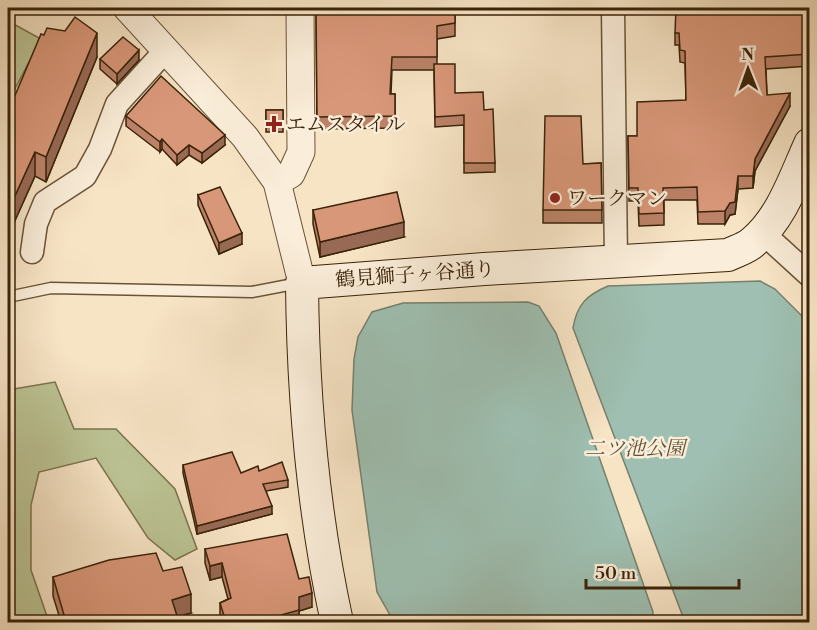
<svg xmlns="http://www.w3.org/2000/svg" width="817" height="630" font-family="'Libre Bodoni','Noto Serif JP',serif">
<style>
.green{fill:#bcc495;stroke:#7b744e;stroke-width:1.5}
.water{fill:#9ebfb1;stroke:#76816d;stroke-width:1.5}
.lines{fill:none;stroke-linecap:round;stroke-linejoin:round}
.service-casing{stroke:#695337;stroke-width:13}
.minor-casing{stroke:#695337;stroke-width:25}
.tertiary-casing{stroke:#695337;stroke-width:29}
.secondary-casing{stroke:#3a2308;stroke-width:34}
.service{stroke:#faedd9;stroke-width:10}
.minor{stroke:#faedd9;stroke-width:22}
.tertiary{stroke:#faedd9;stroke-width:27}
.secondary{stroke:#faedd9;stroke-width:32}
.wall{fill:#bb8268;stroke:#3a2308;stroke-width:1.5}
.shaded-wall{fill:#986a55;stroke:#3a2308;stroke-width:1.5}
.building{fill:#d99779;stroke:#3a2308;stroke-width:1.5}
.poi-dot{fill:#8f2418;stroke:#faedd9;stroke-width:2}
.labels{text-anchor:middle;stroke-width:5;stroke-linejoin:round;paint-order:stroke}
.poi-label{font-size:20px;fill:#3a2308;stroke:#faedd9;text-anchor:start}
.street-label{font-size:20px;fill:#3a2308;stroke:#faedd9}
.park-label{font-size:20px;font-style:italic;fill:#615332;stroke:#faedd9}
</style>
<rect width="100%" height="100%" fill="#f7e4c5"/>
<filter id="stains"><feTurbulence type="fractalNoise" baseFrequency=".00333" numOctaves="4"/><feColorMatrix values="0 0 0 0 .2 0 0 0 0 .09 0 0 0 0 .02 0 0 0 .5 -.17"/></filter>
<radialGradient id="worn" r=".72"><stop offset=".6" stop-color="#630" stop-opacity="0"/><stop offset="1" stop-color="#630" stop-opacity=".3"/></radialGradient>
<!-- green -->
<g class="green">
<path d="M8,21L41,39L8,102Z"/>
<path d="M55,382L74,429H116L175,489L197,549L175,560L148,538L96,458L39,472L31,505V570L49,622H8V390Z"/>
</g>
<!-- water -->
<g class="water">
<path d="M760,281L775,289L809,323V622H685L573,328C577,304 587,295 608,286Z"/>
<path d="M528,302L539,306L556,333L653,612L651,622H394L377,592L352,410L354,359L358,337L372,312L403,303Z"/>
</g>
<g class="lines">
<!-- service casing -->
<g class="service-casing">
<path id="service" d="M8,297L51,288L252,292L299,283"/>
</g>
<!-- minor casing -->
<g class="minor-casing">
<g id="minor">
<path d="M613,8L616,262"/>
<path d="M763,233L810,276"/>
<path d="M32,252L36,224L45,202L85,176L100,149L117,104L166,50"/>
</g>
</g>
<!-- tertiary casing -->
<g class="tertiary-casing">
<g id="tertiary">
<path d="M127,8L245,137L277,182L302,283"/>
<path d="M277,182L291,174L301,152L300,8"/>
</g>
</g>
<!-- secondary casing -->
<g class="secondary-casing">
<path id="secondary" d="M337,622C313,512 303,396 302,283L484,269L728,255C736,251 747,248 753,242C782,218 795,177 810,144"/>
</g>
<!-- service -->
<use href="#service" class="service"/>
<!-- minor -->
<use href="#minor" class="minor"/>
<!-- tertiary -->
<use href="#tertiary" class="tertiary"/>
<!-- secondary -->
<use href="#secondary" class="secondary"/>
</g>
<!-- wall -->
<g class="wall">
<path d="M316,8H455V36L437,39V64L455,93L484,110L495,163V172L464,173V125L435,127L434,70H392L391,94H395V128L317,129Z"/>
<path d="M810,8V66L766,69L767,95L790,106L755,171L753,188L738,189L735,214L730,215L725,224H698L697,200H664V225L639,226L638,201H629L628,136H637L686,100L685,63L680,62L679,45H675V33Z"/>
<path d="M44,35L97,57L46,182L35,176L8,236V112Z"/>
<path d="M100,59L139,60L117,84L100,69Z"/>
<rect x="266" y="110" width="17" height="22"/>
<path d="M126,116L225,145L202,163L189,155L177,165L162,149L160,152L126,126Z"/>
<path d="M601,163L602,223H543V210L583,164Z"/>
<path d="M198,195L242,244L219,254L198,205Z"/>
<path d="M313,210L404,237L320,257L313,224Z"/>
<path d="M810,212V236L806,234V220Z"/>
<path d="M183,465L241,473L259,471L288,480V487L266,491L272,514L197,534L183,473Z"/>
<path d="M205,549L299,579L312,607L299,611V622H222L220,617V603L228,599L222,577L210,580L205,563Z"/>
<path d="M53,577L191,613L177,617L179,622H61L53,596Z"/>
</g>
<!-- shaded-wall -->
<g class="shaded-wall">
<path d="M97,33V57L46,182V157Z"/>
<path d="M139,50V60L117,84V74Z"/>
<path d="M790,93V106L755,171L753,188V176L755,159Z"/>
<path d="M225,135V145L202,163V153Z"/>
<path d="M162,139V149L160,152V142Z"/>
<path d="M189,145V155L177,165V155Z"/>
<path d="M35,152V176L8,236V211Z"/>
<path d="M738,176V189L735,214L730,215L725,224V211Z"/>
<path d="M404,222V237L320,257V242Z"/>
<path d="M242,233V244L219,254V243Z"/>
<path d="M272,506V514L197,534V526Z"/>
<path d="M222,563V577L210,580V566Z"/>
<path d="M312,593V607L299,611V622H281V615L299,597Z"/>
<path d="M191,594V613L172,618V600Z"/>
</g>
<!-- building -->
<g class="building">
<path d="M316,8H455V23L437,26V57H392L390,94H395V116L317,117Z"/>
<path d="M676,8H810V29H808L810,54L765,57L767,95L790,93L755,159L753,176H738L735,202L730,203L725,211L698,212L697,187L663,188L664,213L639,214L638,188H629L628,136H637V102L686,100L685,51L680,50L679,33H675Z"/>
<path d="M75,17L97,33L46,157L35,152L8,211V112L41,34L44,35L47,28L65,31Z"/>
<path d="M123,37L139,50L117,74L100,59Z"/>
<path d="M434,64H455V93L483,92L484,110L493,109L495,163H464V115L435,117Z"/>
<path d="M161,76L225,135L202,153L189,145L177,155L162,139L160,142L126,116Z"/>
<rect x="266" y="110" width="17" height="17"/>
<path d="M545,116H581L583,164L601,163L602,210H543Z"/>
<path d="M220,187L242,233L219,243L198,195Z"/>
<path d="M397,192L404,222L320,242L313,210Z"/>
<path d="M810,212V221L806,220Z"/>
<path d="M232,452L241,473L258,466L259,471L282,462L288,480L263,484L272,506L197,526L183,465Z"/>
<path d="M287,534L299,579L309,577L312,593L299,597V610L281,615V619L258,622H226L220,603L231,598L222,563L210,566L205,549Z"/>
<path d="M156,553L163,571L182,567L191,594L172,600L179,622H66L53,577L109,560Z"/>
</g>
<!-- markers -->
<g class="poi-dot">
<path d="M271 115h6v6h6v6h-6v6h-6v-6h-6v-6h6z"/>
<circle cx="555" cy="198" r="6"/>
</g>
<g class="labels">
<!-- poi labels -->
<g class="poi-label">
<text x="286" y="131">エムスタイル</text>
<text x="567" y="205">ワークマン</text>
</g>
<!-- street labels -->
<g class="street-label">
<text transform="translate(415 274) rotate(-4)" y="7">鶴見獅子ヶ谷通り</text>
</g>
<!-- park labels -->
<g class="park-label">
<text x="635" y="455">二ツ池公園</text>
</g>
</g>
<!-- margin -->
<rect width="817" height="630" fill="none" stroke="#f7e4c5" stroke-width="30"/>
<rect x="9" y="9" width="799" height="612" fill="none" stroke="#3a2308" stroke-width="3"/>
<rect x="15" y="15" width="787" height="600" fill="none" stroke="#3a2308" stroke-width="1.5"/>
<!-- north arrow -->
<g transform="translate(748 69) rotate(359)" stroke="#faedd9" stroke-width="4.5" paint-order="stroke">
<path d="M0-4.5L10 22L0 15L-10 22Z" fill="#3a2308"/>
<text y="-9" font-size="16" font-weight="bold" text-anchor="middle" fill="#3a2308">N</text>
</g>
<!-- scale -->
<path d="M586 579v9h153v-9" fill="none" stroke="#3a2308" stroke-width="3"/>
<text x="595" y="579" font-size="18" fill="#3a2308" stroke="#faedd9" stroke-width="4.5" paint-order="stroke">50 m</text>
<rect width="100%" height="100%" filter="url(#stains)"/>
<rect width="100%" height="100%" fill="url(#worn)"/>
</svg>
